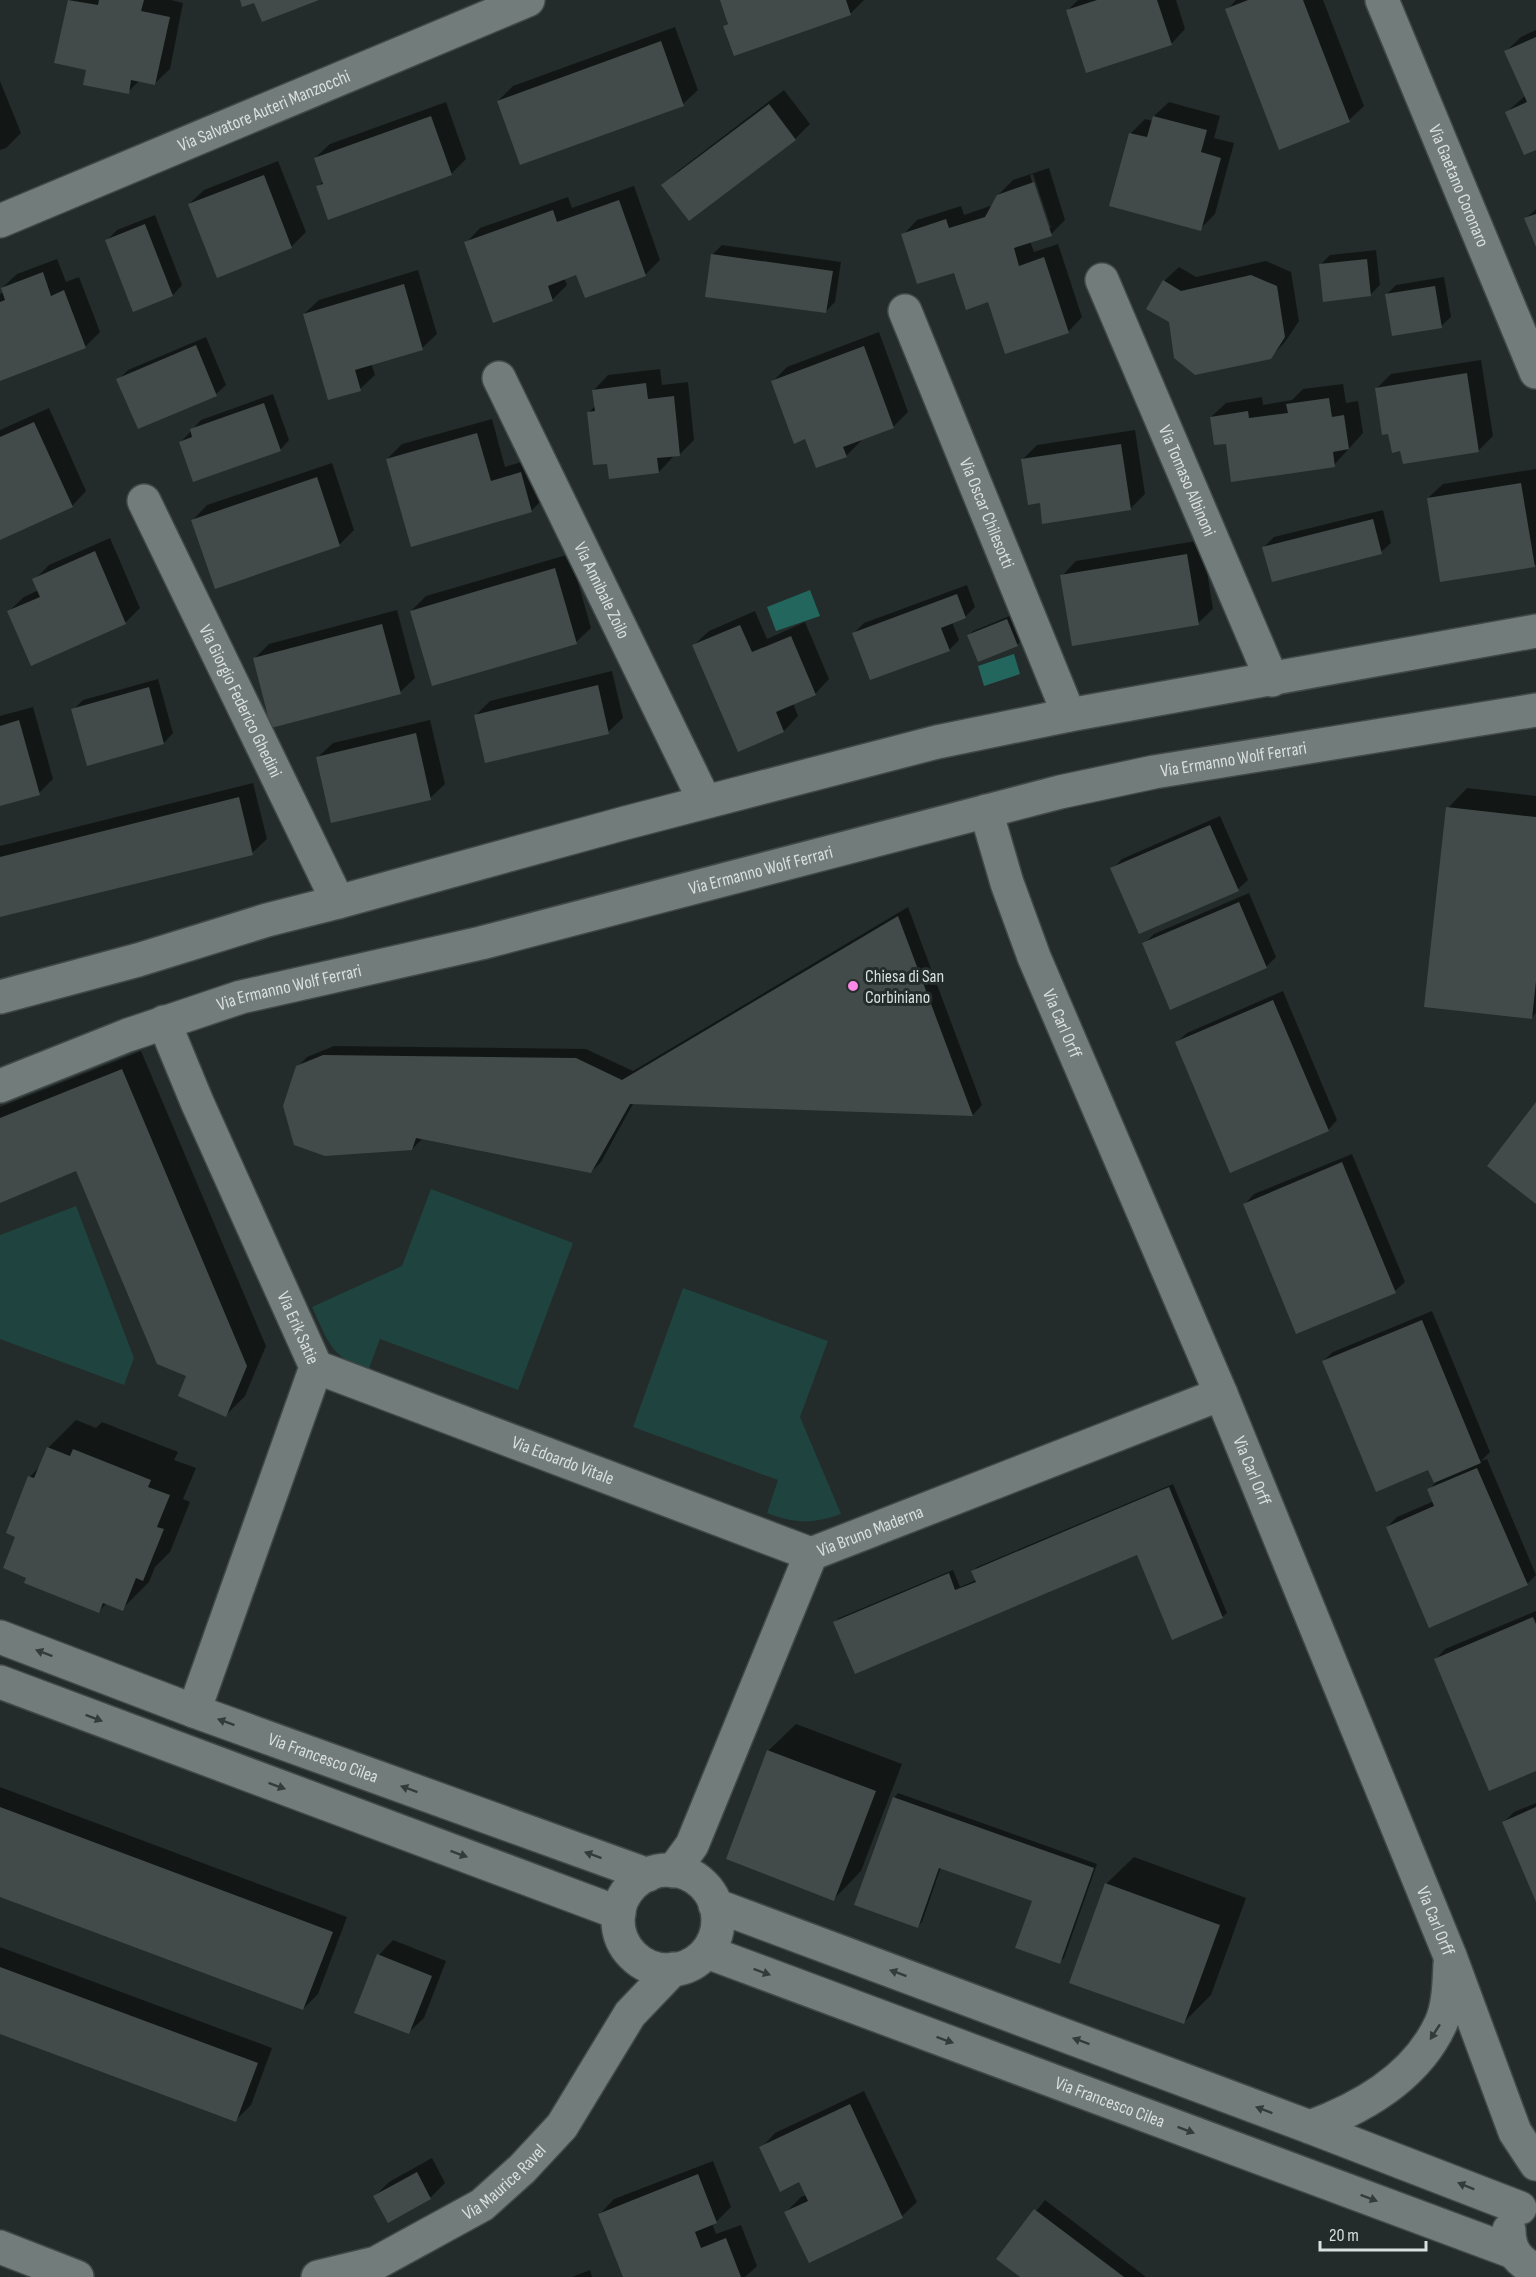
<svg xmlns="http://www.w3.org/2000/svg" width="1536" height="2277" font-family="'Sofia Sans Condensed',sans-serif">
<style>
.green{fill:#1f433e}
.water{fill:#22665e}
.shadow{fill:#0007;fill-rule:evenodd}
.building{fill:#424b49}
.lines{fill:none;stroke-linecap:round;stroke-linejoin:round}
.minor-casing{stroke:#414948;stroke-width:36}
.minor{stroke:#727c7b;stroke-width:33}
.oneway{fill:#333c3a}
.poi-dot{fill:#fb87e6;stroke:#232c2a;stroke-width:2}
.labels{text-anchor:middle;stroke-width:6;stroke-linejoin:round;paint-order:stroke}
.street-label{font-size:18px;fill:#d9dfde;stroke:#232c2a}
.poi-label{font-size:18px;fill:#d9dfde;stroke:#232c2a;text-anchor:start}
</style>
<rect width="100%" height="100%" fill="#232c2a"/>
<!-- green -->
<g class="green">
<path d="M431,1189L573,1243L518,1390L380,1339L368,1371C331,1358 327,1339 312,1307L402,1266Z"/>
<path d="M76,1206L134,1358L124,1385L0,1339V1235Z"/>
<path d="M683,1288L828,1341L800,1417L841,1514C812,1524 796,1524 767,1513L778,1480L633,1427Z"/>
</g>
<!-- water -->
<g class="water">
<path d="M810,590L820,616L776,631L767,607Z"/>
<path d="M1014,654L1020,674L984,686L978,666Z"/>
</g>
<!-- shadow -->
<g class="shadow">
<path d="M69,0H171L183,3L170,69L155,83L140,80L128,92L88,68L56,62Z"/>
<path d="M721,0H864L850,14L725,26L729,22Z"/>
<path d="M1078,0H1176L1185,29L1171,44L1067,11Z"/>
<path d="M1236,0H1323L1364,106L1349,120L1280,148L1227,10Z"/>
<path d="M675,27L698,90L683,104L498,101L513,86Z"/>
<path d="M1536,30V148L1507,112L1525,96L1506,51L1521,37Z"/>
<path d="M0,81L21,133L6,148L0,150Z"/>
<path d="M784,90L810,124L795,139L689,219L663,185L678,171Z"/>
<path d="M446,102L466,159L451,174L318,187L323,181L315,158L330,144Z"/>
<path d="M1169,102L1220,116L1214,138L1234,143L1215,214L1200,229L1131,133L1145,119L1153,121L1154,116Z"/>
<path d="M278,161L306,232L291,247L189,204L204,190Z"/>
<path d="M1049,168L1065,220L1051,234L1030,241L1034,252L1058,244L1082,317L1068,332L989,301L955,271L903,235L917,220L961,206L964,215L993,205L998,195L1013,180ZM1033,174L1051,228H1047L1030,175Z"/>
<path d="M634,186L660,260L646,274L586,296L577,273L564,278L567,285L552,300L466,243L480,228L568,197L572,208Z"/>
<path d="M1536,209V243L1526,218Z"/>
<path d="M155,215L182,285L173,295L107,240L117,230Z"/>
<path d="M722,245L841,262L835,302L826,311L712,255Z"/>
<path d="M1376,250L1380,285L1370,295L1320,265L1330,255Z"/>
<path d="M57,259L66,282L79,277L100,332L85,347L0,380V294L4,292L2,288L17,274Z"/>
<path d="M1266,261L1291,272L1299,321L1285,342L1270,358L1164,281L1179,267L1196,277Z"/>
<path d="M418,270L437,334L422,348L371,363L375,375L360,389L304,314L319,300Z"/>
<path d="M1444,277L1451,317L1441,326L1386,295L1396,285Z"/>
<path d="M879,332L908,412L893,427L860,439L861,441L846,456L806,437L773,381L787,367Z"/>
<path d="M206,337L226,385L216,394L118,380L128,370Z"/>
<path d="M1481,360L1493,436L1478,451L1402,450L1376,389L1391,374Z"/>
<path d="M660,369L662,385L688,382L694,440L680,454L673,455V457L659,472L608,462L589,412L596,405L594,390L608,375Z"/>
<path d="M1343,384L1346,403L1358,401L1363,433L1334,465L1227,442L1211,417L1226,403L1262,397L1263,405L1292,400L1303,389Z"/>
<path d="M273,394L289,440L280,450L181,442L201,420Z"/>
<path d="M49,408L86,491L72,506L0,538V430Z"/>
<path d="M492,419L505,467L535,458L546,496L531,511L387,459L402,444Z"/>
<path d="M1135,430L1145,494L1130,509L1023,459L1037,445Z"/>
<path d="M332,463L354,530L339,545L193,520L207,505Z"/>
<path d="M1536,469V564L1534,566L1428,498L1443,484Z"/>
<path d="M1383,510L1391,543L1381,552L1264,547L1274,537Z"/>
<path d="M110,538L140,608L126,622L32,664L9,611L24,597L39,590L34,580L49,565Z"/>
<path d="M1202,540L1213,609L1198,623L1062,576L1076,561Z"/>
<path d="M570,554L591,628L576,642L411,611L426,596Z"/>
<path d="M967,585L975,607L965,617L952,622L959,640L949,650L854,633L864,623Z"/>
<path d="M397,610L415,678L400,692L254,659L269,644Z"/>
<path d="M755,611L767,639L805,622L829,679L815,694L793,703L798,716L784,731L694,645L709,631Z"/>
<path d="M1012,615L1022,640L1017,645L969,635L973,631Z"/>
<path d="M612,671L623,718L608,732L476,715L490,701Z"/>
<path d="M158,679L173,733L164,743L88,764L73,710L83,700Z"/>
<path d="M33,707L53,779L39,793L0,805V716Z"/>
<path d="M430,720L445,784L430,798L318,757L333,743Z"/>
<path d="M253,783L267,839L252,853L0,916V846Z"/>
<path d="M1467,788L1536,796V1013L1531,1018L1448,808Z"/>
<path d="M1220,816L1248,880L1238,889L1112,869L1122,859Z"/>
<path d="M1249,893L1276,957L1266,967L1144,944L1154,934Z"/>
<path d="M908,907L982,1105L973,1115L634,1102L601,1162L591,1172L422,1139L412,1149L297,1067L307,1057L334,1046L586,1049L633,1071Z"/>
<path d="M1283,991L1337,1120L1328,1130L1177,1042L1187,1033Z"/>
<path d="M141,1051L266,1346L245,1396L226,1415L187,1376L76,1169L0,1202V1107Z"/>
<path d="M1352,1154L1405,1282L1395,1291L1245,1204L1254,1194Z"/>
<path d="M1432,1311L1490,1452L1481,1461L1487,1459L1536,1575L1527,1584L1430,1626L1387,1527L1397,1517L1434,1501L1429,1490L1435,1483L1429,1468L1323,1361L1333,1352Z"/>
<path d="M76,1420L96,1428L102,1422L178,1452L174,1460L196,1468L183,1499L190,1502L170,1552L155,1567L149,1582L122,1609L107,1603L99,1611L28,1577L17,1536L30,1477L41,1465L48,1448Z"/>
<path d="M1173,1484L1227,1613L1222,1617L1137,1553L835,1622L839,1618L953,1570L960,1587L976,1580L973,1571L977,1567Z"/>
<path d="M1536,1611V1769L1436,1659L1445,1649Z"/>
<path d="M796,1724L902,1764L861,1871L834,1899L768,1751Z"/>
<path d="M0,1787L347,1917L318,1994L303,2009L0,1895Z"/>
<path d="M898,1793L1097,1864L1064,1958L1059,1962L1033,1900L941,1867L922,1922L918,1926L894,1798Z"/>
<path d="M1536,1803V1898L1504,1822L1514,1812Z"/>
<path d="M1134,1857L1246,1898L1211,1995L1184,2022L1106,1884Z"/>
<path d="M393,1940L446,1961L424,2018L409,2032L379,1955Z"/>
<path d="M0,1947L272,2048L251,2105L236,2120L0,2032Z"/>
<path d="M864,2091L917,2202L902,2216L786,2212L801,2197L807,2195L800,2180L761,2148L775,2133Z"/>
<path d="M432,2158L445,2183L430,2198L388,2221L375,2196L389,2182Z"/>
<path d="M713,2161L731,2207L716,2222L712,2223L716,2234L741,2225L757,2266L745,2277H624L600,2214L614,2199Z"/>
<path d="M1045,2200L1146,2277H1022L998,2259Z"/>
<path d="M590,2270L592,2277H572Z"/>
</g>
<!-- building -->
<g class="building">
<path d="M68,0L98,5L99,0H144L141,11L170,17L155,85L131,80L129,94L83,85L86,70L54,63Z"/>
<path d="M240,0H319L262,22L254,3L242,7Z"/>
<path d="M720,0H846L851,15L734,56L723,26L728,24Z"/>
<path d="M1097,0H1157L1172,45L1086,73L1066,10Z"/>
<path d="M1248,0H1303L1350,122L1279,150L1225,9Z"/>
<path d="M1536,37V150L1524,155L1505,112L1527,102L1504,51Z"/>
<path d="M661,41L684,106L520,165L497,101Z"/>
<path d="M769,104L796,140L689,221L661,185Z"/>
<path d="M431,116L452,175L328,220L316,186L323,184L314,158Z"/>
<path d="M1153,116L1207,130L1201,152L1221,158L1201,231L1109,206L1129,133L1147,137Z"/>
<path d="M264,175L292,248L217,278L188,204Z"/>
<path d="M1034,182L1052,236L1014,248L1019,266L1044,257L1069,333L1005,354L988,302L966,310L954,273L917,284L901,234L946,219L949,228L985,217L997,195Z"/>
<path d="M619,200L646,276L585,298L576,275L548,286L553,301L493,323L464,242L553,210L557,222Z"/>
<path d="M1536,214V247L1524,218Z"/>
<path d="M145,224L173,296L133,312L105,240Z"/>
<path d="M711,254L833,271L826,313L705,297Z"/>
<path d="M1367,259L1371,296L1323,302L1319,264Z"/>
<path d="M43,272L51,296L64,290L86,348L0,381V302L5,300L1,288Z"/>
<path d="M1251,275L1277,286L1285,337L1271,359L1195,375L1174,358L1169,322L1146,309L1163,280L1181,291Z"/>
<path d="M404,284L423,350L355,370L361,391L328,400L303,314Z"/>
<path d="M1435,286L1442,328L1392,336L1385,294Z"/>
<path d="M196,345L217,396L138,429L116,379Z"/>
<path d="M864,346L894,428L843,447L847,457L816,468L805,439L794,444L771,381Z"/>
<path d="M1467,373L1479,452L1403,464L1400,451L1392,453L1388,434L1382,435L1375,388Z"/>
<path d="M646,383L648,399L674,396L680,456L657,458L659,473L609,479L607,464L593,465L587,412L595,411L592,390Z"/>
<path d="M1329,398L1332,417L1344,415L1349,449L1333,452L1335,467L1231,482L1226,444L1214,445L1210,417L1248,411L1249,418L1288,413L1286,404Z"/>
<path d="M264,403L281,451L193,482L179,442L192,437L190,429Z"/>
<path d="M34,422L73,507L0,540V437Z"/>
<path d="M477,433L491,481L521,472L532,512L411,547L386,459Z"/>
<path d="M1121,444L1131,510L1042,524L1040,503L1028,505L1021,459Z"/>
<path d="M317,477L340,546L215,589L191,520Z"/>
<path d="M1521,483L1535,567L1440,582L1427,498Z"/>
<path d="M1373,519L1382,554L1272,582L1262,547Z"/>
<path d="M95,551L126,624L31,666L7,611L40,597L32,579Z"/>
<path d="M1187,554L1199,625L1072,646L1060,575Z"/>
<path d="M555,568L577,644L432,686L410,611Z"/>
<path d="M957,594L966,618L941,628L950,651L870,680L852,633Z"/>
<path d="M1007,619L1018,646L978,662L967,635Z"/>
<path d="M382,624L401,694L271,728L253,658Z"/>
<path d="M740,625L752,652L791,636L816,695L776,712L784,732L738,752L692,645Z"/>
<path d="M598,685L609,734L485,763L474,715Z"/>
<path d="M149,687L164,744L87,766L71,709Z"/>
<path d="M19,720L40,795L0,806V726Z"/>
<path d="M416,733L431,800L331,823L316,757Z"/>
<path d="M239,797L253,855L0,917V857Z"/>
<path d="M1446,807L1536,817V981L1532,1019L1424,1007Z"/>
<path d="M1210,825L1239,891L1139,934L1110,868Z"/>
<path d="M1239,902L1267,968L1170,1010L1142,943Z"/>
<path d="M898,916L973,1116L630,1104L591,1173L416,1138L412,1150L325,1156L294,1145L283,1106L296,1066L323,1055L576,1058L622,1080Z"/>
<path d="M1273,1000L1329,1131L1230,1173L1175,1042Z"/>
<path d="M122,1069L247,1366L226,1417L178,1396L186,1376L157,1364L76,1171L0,1203V1118Z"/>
<path d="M1536,1102V1204L1487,1166Z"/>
<path d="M1342,1162L1396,1293L1296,1334L1243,1204Z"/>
<path d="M1422,1320L1481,1463L1434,1483L1428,1470L1376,1492L1322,1361Z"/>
<path d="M47,1447L70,1456L73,1449L151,1480L148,1487L170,1495L157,1527L164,1529L143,1581L136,1578L123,1611L103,1603L99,1613L24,1583L26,1578L3,1568L15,1537L6,1533L28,1476L34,1478Z"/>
<path d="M1477,1468L1528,1585L1429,1628L1386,1527L1434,1506L1427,1489Z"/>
<path d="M1169,1487L1223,1618L1172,1640L1137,1555L855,1674L833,1622L949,1573L955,1590L976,1582L971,1571Z"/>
<path d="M1533,1617L1536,1624V1771L1489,1791L1434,1659Z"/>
<path d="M767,1750L876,1791L834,1901L726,1859Z"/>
<path d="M893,1797L1094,1868L1060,1964L1015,1948L1032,1901L939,1868L918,1928L854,1905Z"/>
<path d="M0,1807L333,1932L303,2010L0,1897Z"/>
<path d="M1536,1807V1902L1502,1822Z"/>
<path d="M1105,1883L1220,1925L1184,2024L1069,1983Z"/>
<path d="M377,1954L432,1976L409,2034L354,2013Z"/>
<path d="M0,1967L258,2063L236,2122L0,2034Z"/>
<path d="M850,2104L903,2218L809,2263L784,2212L808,2201L799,2182L780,2192L759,2147Z"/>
<path d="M417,2172L431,2199L388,2223L373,2196Z"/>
<path d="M698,2174L717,2223L695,2232L701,2248L726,2238L741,2277H623L598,2214Z"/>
<path d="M1034,2209L1124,2277H1020L996,2259Z"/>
</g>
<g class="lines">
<!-- minor casing -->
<g class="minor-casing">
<g id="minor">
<path id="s1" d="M1382,0L1536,372"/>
<path id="s2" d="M0,221L528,0"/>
<path id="s3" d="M1102,280L1272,680"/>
<path id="s4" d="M905,311L1069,715"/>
<path id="s5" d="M499,378L705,802"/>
<path id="s6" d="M144,501L338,902"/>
<path id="s7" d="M986,811L1007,883L1034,957L1221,1394L1450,1956L1515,2132L1536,2164"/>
<path d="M0,997L138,960L267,920L338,902L625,823L937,742L1069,715L1536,631"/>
<path id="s8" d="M164,1022L197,1102L316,1367L194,1711"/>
<path id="s9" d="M0,1086L128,1035L241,997L481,943L1060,792L1154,772L1536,710"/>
<path id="s10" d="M316,1367L811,1554"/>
<path id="s11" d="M0,1637L194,1711L648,1875"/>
<path d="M0,1682L619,1913"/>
<circle cx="668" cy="1920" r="50"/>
<path id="s12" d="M673,1871L692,1845L811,1554L1221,1394"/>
<path d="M715,1905L1310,2127L1520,2208"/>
<path id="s13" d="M707,1952L1513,2252"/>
<path d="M1310,2127C1362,2108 1417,2076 1441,2023C1449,2005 1449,1983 1450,1964"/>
<path d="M1509,2230C1509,2252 1519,2261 1536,2271"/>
<path d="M0,2247L77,2277"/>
<path id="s14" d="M318,2277L376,2263L482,2205L522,2169L562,2126L630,2014L673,1969"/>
</g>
</g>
<!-- minor -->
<use href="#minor" class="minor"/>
</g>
<!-- one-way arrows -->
<defs><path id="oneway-solid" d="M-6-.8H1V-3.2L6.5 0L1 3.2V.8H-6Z" transform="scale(1.5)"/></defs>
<g class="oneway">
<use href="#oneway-solid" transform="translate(44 1653) rotate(-159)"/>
<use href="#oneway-solid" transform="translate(94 1718) rotate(21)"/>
<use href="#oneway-solid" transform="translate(226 1722) rotate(-160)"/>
<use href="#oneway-solid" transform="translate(277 1786) rotate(20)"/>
<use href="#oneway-solid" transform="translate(409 1789) rotate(-160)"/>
<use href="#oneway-solid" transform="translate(459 1854) rotate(20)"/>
<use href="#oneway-solid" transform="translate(593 1855) rotate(-160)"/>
<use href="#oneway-solid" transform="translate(762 1972) rotate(20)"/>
<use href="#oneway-solid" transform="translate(898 1973) rotate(-160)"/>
<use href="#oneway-solid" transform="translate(1435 2032) rotate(123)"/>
<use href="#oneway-solid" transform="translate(945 2040) rotate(20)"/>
<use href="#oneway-solid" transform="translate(1081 2041) rotate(-160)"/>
<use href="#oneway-solid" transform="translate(1264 2110) rotate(-159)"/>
<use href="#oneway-solid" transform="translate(1186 2130) rotate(21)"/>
<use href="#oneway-solid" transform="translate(1466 2186) rotate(-158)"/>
<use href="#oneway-solid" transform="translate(1369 2198) rotate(21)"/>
</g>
<!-- markers -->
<circle class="poi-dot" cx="853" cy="986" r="6"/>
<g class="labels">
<!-- street labels -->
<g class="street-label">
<text dy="6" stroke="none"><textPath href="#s2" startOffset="286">Via Salvatore Auteri Manzocchi</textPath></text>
<text dy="6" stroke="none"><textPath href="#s1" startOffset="201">Via Gaetano Coronaro</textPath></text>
<text dy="6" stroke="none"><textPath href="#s3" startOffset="218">Via Tomaso Albinoni</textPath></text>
<text dy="6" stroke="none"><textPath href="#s4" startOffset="218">Via Oscar Chilesotti</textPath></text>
<text dy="6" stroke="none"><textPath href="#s5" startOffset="236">Via Annibale Zoilo</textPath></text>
<text dy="6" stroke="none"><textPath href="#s6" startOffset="222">Via Giorgio Federico Ghedini</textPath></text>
<text dy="6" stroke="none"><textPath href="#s9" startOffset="1278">Via Ermanno Wolf Ferrari</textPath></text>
<text dy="6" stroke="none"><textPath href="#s9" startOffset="792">Via Ermanno Wolf Ferrari</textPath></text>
<text dy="6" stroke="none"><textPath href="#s9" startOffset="306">Via Ermanno Wolf Ferrari</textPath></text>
<text dy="6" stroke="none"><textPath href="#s7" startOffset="226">Via Carl Orff</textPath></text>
<text dy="6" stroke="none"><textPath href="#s8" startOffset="334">Via Erik Satie</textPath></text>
<text dy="6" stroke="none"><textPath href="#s10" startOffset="264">Via Edoardo Vitale</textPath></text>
<text dy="6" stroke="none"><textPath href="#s7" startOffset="712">Via Carl Orff</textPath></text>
<text dy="6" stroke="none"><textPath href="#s12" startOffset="410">Via Bruno Maderna</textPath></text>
<text dy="6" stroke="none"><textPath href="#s11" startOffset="345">Via Francesco Cilea</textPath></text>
<text dy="6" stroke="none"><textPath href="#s7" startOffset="1198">Via Carl Orff</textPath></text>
<text dy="6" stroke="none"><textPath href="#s13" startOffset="430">Via Francesco Cilea</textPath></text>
<text dy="6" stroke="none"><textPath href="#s14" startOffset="212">Via Maurice Ravel</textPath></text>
</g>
<!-- poi labels -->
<g class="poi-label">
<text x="865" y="982">Chiesa di San<tspan x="865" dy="21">Corbiniano</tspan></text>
</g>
</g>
<!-- scale -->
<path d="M1320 2241v9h106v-9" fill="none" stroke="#d9dfde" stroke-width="3"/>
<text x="1329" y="2241" font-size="18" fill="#d9dfde" stroke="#232c2a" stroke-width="4.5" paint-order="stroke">20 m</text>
</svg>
